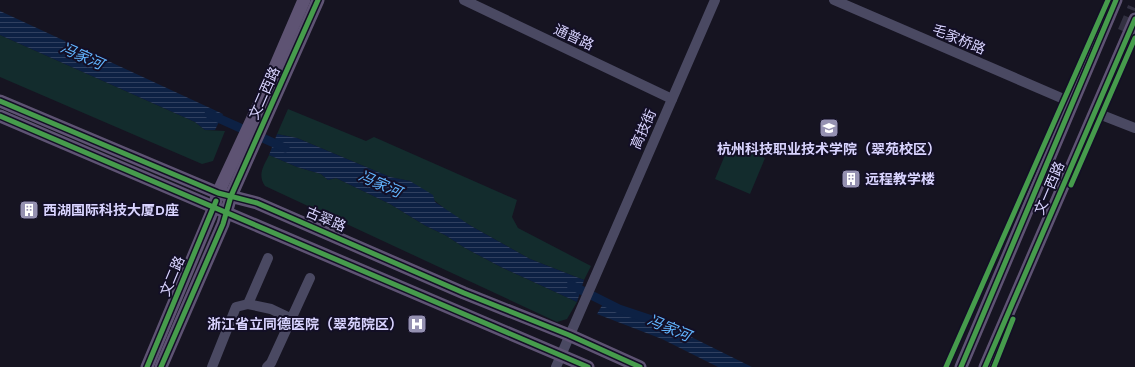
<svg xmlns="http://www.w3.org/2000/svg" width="1135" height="367" font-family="Overpass,'Noto Sans SC',sans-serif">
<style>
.park{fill:#132c2d}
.water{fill:url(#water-rules)}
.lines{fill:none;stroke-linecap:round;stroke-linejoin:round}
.canal{stroke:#0d2144;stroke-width:9}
.highway-tunnel{stroke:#333142;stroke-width:15;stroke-dasharray:15 8;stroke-linecap:butt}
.minor{stroke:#4a4962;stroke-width:10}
.major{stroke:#5e5373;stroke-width:13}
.cycleway-casing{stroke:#130f26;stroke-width:8}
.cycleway{stroke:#469c4c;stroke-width:5}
.labels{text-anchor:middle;stroke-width:4;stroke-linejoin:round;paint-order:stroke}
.street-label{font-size:14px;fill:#d9d4ff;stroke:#130f26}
.poi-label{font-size:14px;font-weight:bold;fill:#d9d4ff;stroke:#130f26;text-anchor:start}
.water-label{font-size:15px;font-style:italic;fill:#62b6ff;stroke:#130f26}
</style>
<defs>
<pattern id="water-rules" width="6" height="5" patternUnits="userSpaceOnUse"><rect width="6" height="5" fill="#0d2144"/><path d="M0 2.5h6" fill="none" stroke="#304060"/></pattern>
</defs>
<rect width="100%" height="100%" fill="#161421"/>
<!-- park -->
<g class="park">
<path d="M0,35L195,122L205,130L225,131L213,161L202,164L0,77Z"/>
<path d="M288,109L366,141L374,137L517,200L512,217L518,228L591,266L584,280L530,259L471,226L450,213L410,181L390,177L297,138L277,134Z"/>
<path d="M730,143L765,158L750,194L715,179Z"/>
<path d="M269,155L297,167L321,174L328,180L336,178L390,204L426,226L445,235L465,248L501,267L577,302L567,319L557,322L265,186C257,174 264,166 269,155Z"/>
</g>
<!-- water -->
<g class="water">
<path d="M0,11L223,114L215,130H205L195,122L0,35Z"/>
<path d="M277,134L297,138L390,177L410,181L433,195L435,202L471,226L530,259L584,280L577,302L501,267L465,248L445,235L426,226L390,204L336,178L328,180L321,174L297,167L269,155Z"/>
<path d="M604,302L619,309L667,325L752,367H718L662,339L597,314Z"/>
</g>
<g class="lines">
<!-- canal -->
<g class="canal">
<path d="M209,114L285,148"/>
<path d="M571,285L619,309L667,325L677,330"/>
</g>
<!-- highway-tunnel -->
<path class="highway-tunnel" d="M1125,32L1135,8"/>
<!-- minor -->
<g class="minor">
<path d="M464,0L672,99"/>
<path d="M834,0L1073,103"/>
<path d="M1094,112L1135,128"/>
<path d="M248,304L268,258"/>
<path d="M212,367L236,307L248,304L271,309L309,327"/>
<path d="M267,367L271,363L310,278"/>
<path d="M556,367L715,0"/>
</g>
<!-- major -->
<g class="major">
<path d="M0,101L218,193L257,203L464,293L569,335L640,367"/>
<path d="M0,116L588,367"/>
<path d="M147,367L214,207L218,193L258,107L304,0"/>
<path d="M161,367L223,224L231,196L318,0"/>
<path d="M961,367L1116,0"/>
<path d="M985,367L1135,19"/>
</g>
<!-- cycleway casing -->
<g class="cycleway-casing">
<g id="cycleway">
<path d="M0,101L218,193L257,203L464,293L569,335L640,367"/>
<path d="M0,116L588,367"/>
<path d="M1071,185L1135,38"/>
<path d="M147,367L216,201"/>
<path d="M161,367L223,224L231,196L318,0"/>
<path d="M946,367L1108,0"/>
<path d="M961,367L1116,0"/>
<path d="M985,367L1135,19"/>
<path d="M994,367L1013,319"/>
</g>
</g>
<!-- cycleway -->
<use href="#cycleway" class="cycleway"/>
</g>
<!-- icons -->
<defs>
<g id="school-square" transform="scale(1)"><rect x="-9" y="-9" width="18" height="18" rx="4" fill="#9591b1" stroke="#130f26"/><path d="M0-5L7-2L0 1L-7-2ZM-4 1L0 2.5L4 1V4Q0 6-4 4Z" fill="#fff"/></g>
<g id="building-square" transform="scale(1)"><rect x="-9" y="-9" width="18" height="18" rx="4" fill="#9591b1" stroke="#130f26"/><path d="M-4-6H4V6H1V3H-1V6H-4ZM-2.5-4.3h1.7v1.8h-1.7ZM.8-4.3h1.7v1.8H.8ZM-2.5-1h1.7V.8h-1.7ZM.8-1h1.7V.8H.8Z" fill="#fff"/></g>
<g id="hospital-square" transform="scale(1)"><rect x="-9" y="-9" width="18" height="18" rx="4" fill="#9591b1" stroke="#130f26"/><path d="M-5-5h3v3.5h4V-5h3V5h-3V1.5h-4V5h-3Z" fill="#fff"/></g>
</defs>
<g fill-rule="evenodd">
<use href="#school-square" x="829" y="128"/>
<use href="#building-square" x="851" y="179"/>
<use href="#building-square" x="29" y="210"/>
<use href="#hospital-square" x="417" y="324"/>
</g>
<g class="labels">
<!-- street labels -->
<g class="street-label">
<text transform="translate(574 37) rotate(25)" y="5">通普路</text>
<text transform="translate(959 39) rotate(23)" y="5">毛家桥路</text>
<text transform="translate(264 93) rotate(-66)" y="5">文二西路</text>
<text transform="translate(643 129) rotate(-66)" y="5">高技街</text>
<text transform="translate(1049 188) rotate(-67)" y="5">文一西路</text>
<text transform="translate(326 219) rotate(23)" y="5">古翠路</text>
<text transform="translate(172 276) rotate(-67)" y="5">文二路</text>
</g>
<!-- poi labels -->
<g class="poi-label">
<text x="829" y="154" text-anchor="middle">杭州科技职业技术学院（翠苑校区）</text>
<text x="865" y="184">远程教学楼</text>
<text x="43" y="215">西湖国际科技大厦D座</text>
<text x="403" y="329" text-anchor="end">浙江省立同德医院（翠苑院区）</text>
</g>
<!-- water labels -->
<g class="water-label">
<text transform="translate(82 56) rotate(24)" y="5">冯家河</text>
<text transform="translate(380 184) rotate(24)" y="5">冯家河</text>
<text transform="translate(669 328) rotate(23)" y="5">冯家河</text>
</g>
</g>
</svg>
